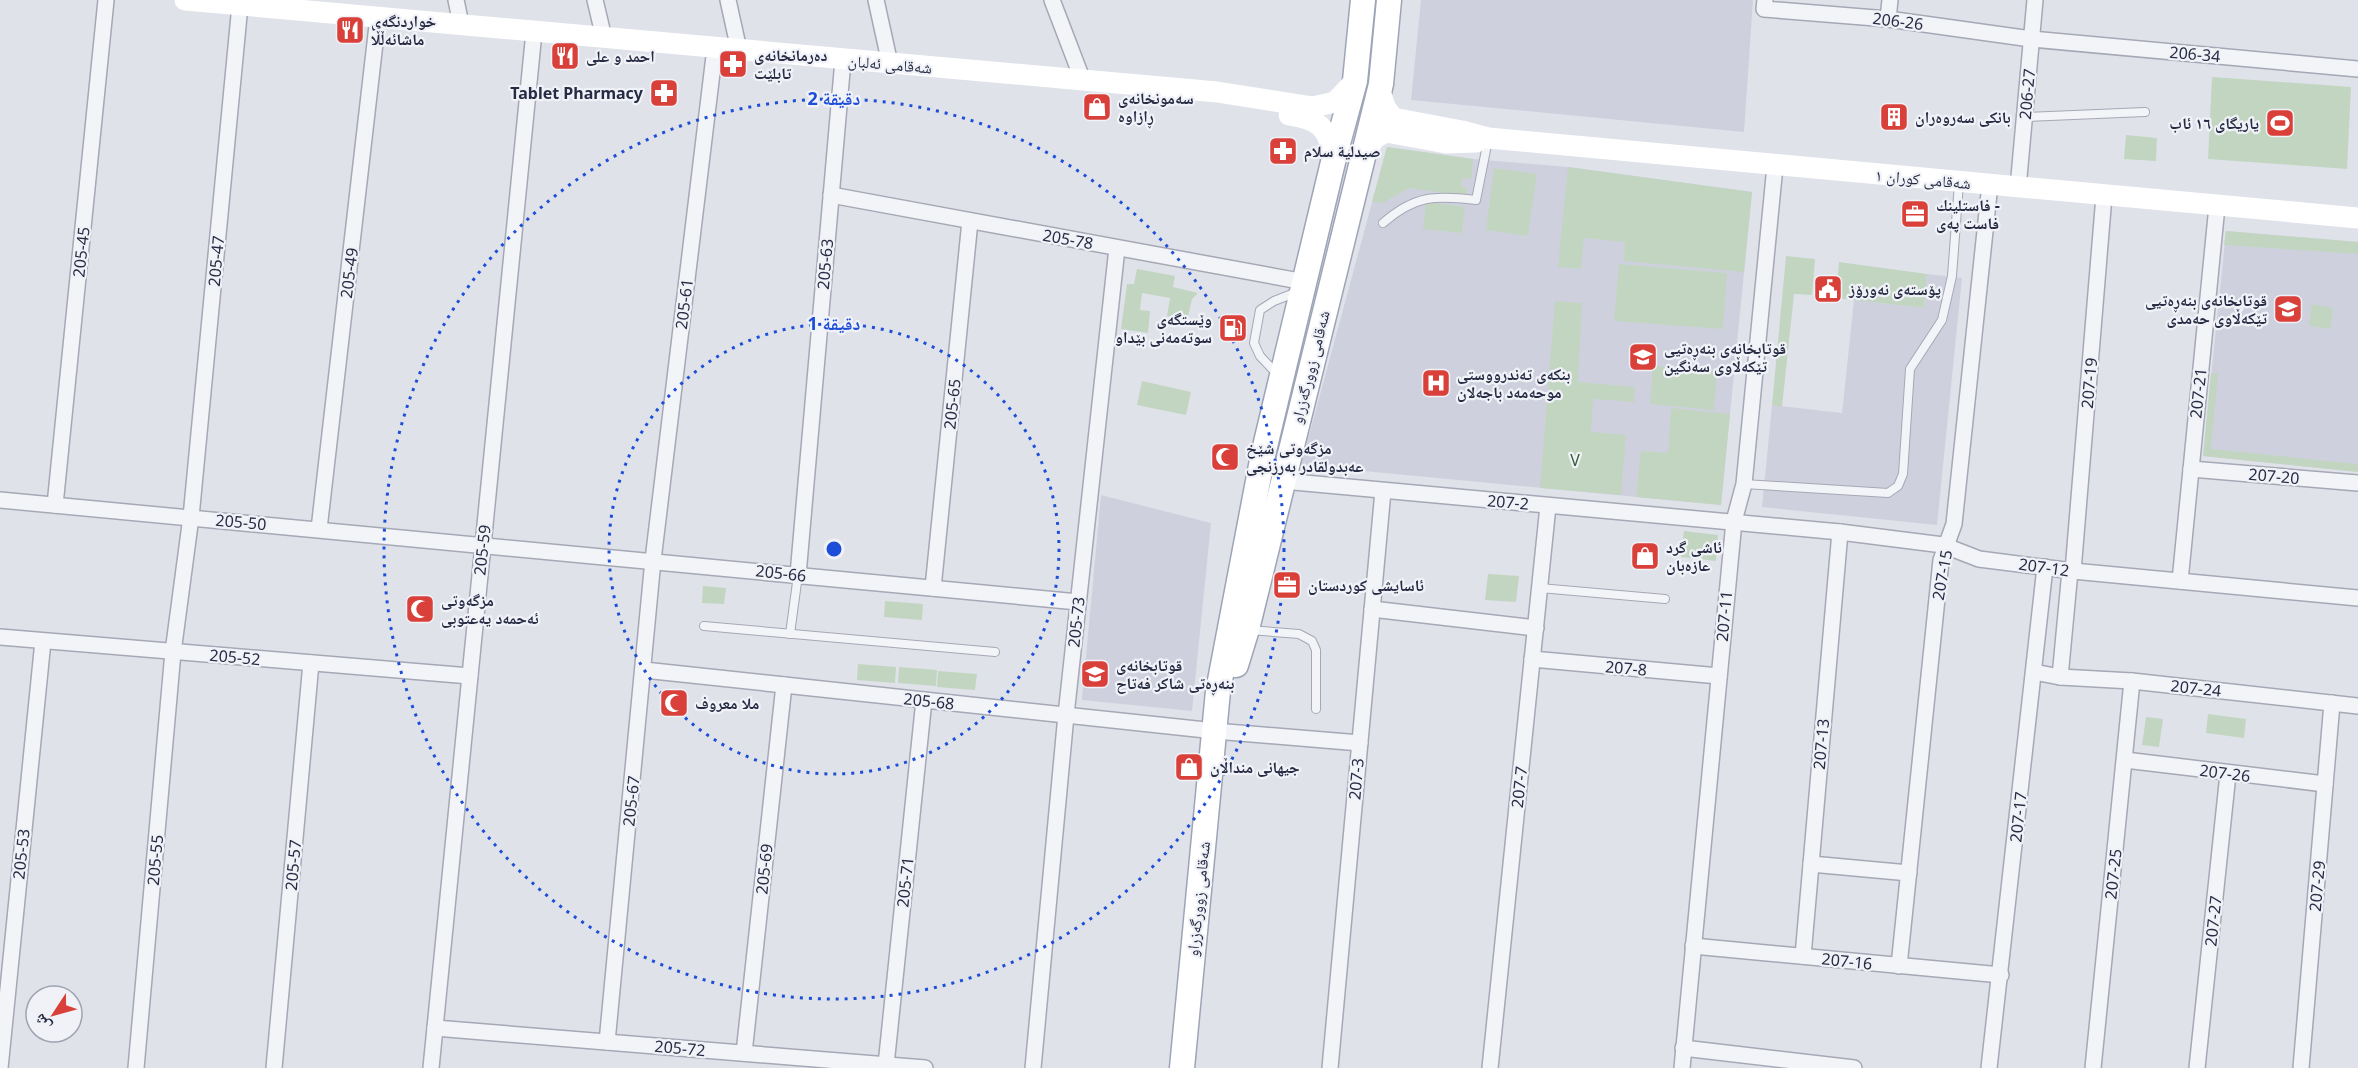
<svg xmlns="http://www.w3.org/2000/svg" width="2358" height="1068" font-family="'Noto Sans','Noto Naskh Arabic',sans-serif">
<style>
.built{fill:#ced1dd}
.green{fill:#c2d5c1}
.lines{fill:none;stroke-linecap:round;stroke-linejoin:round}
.lane-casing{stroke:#a5a8b5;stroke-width:10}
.street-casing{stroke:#a5a8b5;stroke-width:18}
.primary-casing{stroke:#9ea4b7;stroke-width:27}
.lane{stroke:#f3f4f8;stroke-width:8}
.street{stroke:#f3f4f8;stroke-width:15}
.secondary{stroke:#fff;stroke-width:21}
.primary{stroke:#fff;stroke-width:24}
.ring{fill:none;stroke:#1d4ed8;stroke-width:3;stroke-dasharray:3 6}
.labels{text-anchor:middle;stroke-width:4.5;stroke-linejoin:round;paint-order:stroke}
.poi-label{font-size:16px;font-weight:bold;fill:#272c44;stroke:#f0f2f8;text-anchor:start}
.street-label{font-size:16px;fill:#272c44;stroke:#f0f2f8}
.park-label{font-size:16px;fill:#336133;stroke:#f0f2f8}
.centre{fill:#1d4ed8;stroke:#f0f2f8;stroke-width:3}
.ring-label{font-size:18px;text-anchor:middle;font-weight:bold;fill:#1d4ed8;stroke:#f0f2f8;stroke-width:4.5;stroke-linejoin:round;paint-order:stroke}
</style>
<rect width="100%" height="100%" fill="#e0e2ea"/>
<!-- built -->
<g class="built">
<path d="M1421,0H1753L1744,132L1411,100Z"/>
<path d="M1387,147L1473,159L1568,167L1752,192L1721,505L1301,465Z"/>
<path d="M2226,231L2358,242V472L2203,456Z"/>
<path d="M1927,274L1962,278L1937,525L1762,507L1772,405L1842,413L1854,300L1924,308Z"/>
<path d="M1101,495L1211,523L1192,711L1082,700Z"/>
</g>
<!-- green -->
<g class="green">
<path d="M2212,77L2351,87L2347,169L2208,159Z"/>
<path d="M2126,135L2157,138L2156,161L2124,159Z"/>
<path d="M1387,147L1473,159L1471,179L1462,178L1461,186L1467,188L1466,196L1409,188L1383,203L1372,202Z"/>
<path d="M1568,167L1752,192L1744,272L1624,261L1625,242L1584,238L1581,269L1558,267Z"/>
<path d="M1494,168L1537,174L1528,236L1486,230Z"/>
<path d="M1426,202L1465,207L1462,233L1423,229Z"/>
<path d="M2226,231L2358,242V254L2224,245Z"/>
<path d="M1786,256L1815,259L1812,295L1794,294L1782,407L1772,405Z"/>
<path d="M1839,262L1927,274L1924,308L1836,298Z"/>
<path d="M1619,264L1727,273L1723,329L1614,321Z"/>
<path d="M1137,269L1175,276L1173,287L1198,293L1192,299L1187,321L1167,316L1170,298L1142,293L1140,310L1150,311L1148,333L1121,329L1127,284H1134Z"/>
<path d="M1555,301L1582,303L1578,382L1635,387L1634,402L1593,399L1591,432L1626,435L1621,495L1540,488Z"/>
<path d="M2312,304L2333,308L2331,329L2309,326Z"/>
<path d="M1653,366L1717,371L1714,410L1650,404Z"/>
<path d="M2211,373L2218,374L2211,449L2358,464V472L2203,456Z"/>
<path d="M1142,381L1191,392L1186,415L1137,405Z"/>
<path d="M1671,408L1730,414L1721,505L1636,497L1641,451L1668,453Z"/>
<path d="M1684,531L1718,535L1716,561L1681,557Z"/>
<path d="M1488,574L1519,576L1516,602L1485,600Z"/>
<path d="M703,586L726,588L724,604L702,603Z"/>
<path d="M885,601L923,604L922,620L884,617Z"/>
<path d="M858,664L896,667L895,683L857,680Z"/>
<path d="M899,667L937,670L936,686L898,683Z"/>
<path d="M938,671L977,674L975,690L937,687Z"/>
<path d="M2208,714L2246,719L2244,738L2206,733Z"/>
<path d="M2146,717L2163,719L2159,747L2142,745Z"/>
</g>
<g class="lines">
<!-- lane casing -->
<g class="lane-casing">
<g id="lane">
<path d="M2025,117L2145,112"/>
<path d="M1383,223C1415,195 1436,195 1476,200L1488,140"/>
<path d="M1277,374L1260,356L1254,343L1260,310L1274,301L1297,292"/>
<path d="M1744,484L1888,493L1898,486L1903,474L1910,369L1942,320L1952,276L1959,183"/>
<path d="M1540,588L1665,599"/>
<path d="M704,626L995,652"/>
<path d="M1249,630L1299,634L1312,641L1316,650V709"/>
<path d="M790,634L798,575"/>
</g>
</g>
<!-- street casing -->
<g class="street-casing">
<g id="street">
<path d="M456,0L461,24"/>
<path d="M595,0L604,38"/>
<path d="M728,0L739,50"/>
<path d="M876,0L890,64"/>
<path d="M1052,0L1083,81"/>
<path d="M1765,0L1764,9L1888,19L2031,39L2358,69"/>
<path d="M1888,19L1890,0"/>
<path d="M2018,188L2035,0"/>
<path d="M831,195L1305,282"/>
<path d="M2191,469L2358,483"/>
<path d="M1283,481L1840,532L1943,545L1979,559L2073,571L2358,598"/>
<path d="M0,500L1078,602"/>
<path d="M55,505L106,0"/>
<path d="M319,529L378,17"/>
<path d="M2073,571L2104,196"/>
<path d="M798,575L843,60"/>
<path d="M2180,581L2217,206"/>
<path d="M933,588L970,221"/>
<path d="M1372,609L1536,628"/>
<path d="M0,637L470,676"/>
<path d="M1532,659L1719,676"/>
<path d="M644,670L1215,731L1360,743"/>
<path d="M2034,672L2060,677L2132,681L2358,706"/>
<path d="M2060,677L2070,571"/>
<path d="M2125,760L2325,784"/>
<path d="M1811,864L1909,873"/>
<path d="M1693,946L2001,975"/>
<path d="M1803,956L1840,532"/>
<path d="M1899,966L1941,560L1954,524L1990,184"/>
<path d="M435,1028L925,1068"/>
<path d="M607,1042L653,560L715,48"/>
<path d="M1683,1048L1854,1068"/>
<path d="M744,1053L784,685"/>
<path d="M886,1065L924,700"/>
<path d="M0,1068L43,641"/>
<path d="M136,1068L173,652L191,517L240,5"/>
<path d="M274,1068L311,663"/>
<path d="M431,1068L534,32"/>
<path d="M1033,1068L1066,715L1117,248"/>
<path d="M1330,1068L1383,491"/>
<path d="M1490,1068L1548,506"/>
<path d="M1682,1068L1734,521L1744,484L1775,166"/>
<path d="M1989,1068L2045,567"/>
<path d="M2093,1068L2132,681"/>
<path d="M2197,1068L2228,774"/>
<path d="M2301,1068L2332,703"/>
</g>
</g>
<!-- primary casing -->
<g class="primary-casing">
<g id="primary">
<path d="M1236,665L1247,629L1381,84L1389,0"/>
<path d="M1182,1068L1218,691L1263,455L1334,158L1355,81L1363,0"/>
</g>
</g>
<!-- lane -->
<use href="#lane" class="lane"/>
<!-- street -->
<use href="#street" class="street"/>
<!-- secondary -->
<g class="secondary">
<path d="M185,0L1217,92L1313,107L1335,102L1355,81"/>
<path d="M1380,91L1385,107L1393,118L1462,131L1488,138L2358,218"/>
<path d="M1289,115C1320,120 1327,126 1334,158"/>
<path d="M1363,155L1375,138L1386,132L1446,143L1476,142"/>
</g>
<!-- primary -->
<use href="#primary" class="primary"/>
</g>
<!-- distance rings -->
<g class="ring">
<circle cx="834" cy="549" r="225"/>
<circle cx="834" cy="549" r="450"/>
</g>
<!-- icons -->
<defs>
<g id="restaurant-square" transform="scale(1.5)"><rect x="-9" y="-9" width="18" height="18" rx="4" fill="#da403a" stroke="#f0f2f8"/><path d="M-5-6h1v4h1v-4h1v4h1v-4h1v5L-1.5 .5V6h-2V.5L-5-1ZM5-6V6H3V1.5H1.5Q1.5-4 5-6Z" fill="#fff"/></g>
<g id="pharmacy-square" transform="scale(1.5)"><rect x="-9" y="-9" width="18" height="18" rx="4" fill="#da403a" stroke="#f0f2f8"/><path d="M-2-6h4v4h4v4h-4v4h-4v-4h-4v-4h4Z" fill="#fff"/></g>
<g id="shop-square" transform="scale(1.5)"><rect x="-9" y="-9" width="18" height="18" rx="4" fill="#da403a" stroke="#f0f2f8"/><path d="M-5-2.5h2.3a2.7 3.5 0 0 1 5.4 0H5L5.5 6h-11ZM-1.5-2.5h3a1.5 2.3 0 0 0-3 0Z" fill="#fff"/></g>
<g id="building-square" transform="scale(1.5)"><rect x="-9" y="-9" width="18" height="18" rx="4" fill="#da403a" stroke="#f0f2f8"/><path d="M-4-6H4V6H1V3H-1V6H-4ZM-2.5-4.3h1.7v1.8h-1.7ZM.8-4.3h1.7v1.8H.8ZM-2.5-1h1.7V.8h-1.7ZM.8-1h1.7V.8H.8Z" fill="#fff"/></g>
<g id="stadium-square" transform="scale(1.5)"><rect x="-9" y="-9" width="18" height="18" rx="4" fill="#da403a" stroke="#f0f2f8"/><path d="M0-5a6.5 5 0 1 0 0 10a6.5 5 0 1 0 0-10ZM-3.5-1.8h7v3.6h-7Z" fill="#fff"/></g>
<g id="office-square" transform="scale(1.5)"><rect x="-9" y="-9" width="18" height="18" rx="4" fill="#da403a" stroke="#f0f2f8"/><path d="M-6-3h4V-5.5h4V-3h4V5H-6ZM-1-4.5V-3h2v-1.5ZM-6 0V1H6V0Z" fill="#fff"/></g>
<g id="civic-square" transform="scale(1.5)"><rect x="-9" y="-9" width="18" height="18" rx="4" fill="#da403a" stroke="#f0f2f8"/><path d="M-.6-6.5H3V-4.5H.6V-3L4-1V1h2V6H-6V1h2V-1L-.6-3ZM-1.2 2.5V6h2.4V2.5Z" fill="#fff"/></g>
<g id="school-square" transform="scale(1.5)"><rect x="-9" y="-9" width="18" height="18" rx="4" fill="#da403a" stroke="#f0f2f8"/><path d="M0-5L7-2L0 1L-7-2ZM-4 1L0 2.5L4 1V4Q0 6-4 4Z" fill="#fff"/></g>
<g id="fuel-square" transform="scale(1.5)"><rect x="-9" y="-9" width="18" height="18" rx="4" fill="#da403a" stroke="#f0f2f8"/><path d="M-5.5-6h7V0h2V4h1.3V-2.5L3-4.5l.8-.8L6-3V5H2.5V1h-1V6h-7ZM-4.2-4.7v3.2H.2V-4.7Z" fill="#fff"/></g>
<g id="hospital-square" transform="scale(1.5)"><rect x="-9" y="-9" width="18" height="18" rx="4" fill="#da403a" stroke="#f0f2f8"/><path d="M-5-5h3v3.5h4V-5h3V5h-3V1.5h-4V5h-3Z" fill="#fff"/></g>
<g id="mosque-square" transform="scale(1.5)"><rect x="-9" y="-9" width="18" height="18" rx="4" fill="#da403a" stroke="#f0f2f8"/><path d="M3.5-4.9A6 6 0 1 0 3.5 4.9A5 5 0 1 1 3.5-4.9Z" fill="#fff"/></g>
</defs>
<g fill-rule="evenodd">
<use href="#restaurant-square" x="350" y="30"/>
<use href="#restaurant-square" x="565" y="56"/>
<use href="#pharmacy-square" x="733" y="64"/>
<use href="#pharmacy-square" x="664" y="93"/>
<use href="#shop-square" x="1097" y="107"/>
<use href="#building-square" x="1894" y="117"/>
<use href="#stadium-square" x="2280" y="123"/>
<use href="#pharmacy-square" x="1283" y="151"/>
<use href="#office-square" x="1915" y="214"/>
<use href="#civic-square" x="1828" y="289"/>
<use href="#school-square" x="2288" y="309"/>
<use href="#fuel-square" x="1233" y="328"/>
<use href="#school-square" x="1643" y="357"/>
<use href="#hospital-square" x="1436" y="383"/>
<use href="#mosque-square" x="1225" y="457"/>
<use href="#shop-square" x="1645" y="556"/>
<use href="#office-square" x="1287" y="585"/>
<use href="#mosque-square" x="420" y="609"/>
<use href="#school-square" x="1095" y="674"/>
<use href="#mosque-square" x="674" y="703"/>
<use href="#shop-square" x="1189" y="767"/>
</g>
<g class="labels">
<!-- poi labels -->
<g class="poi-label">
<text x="371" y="27">خواردنگەی<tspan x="371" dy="18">ماشائەڵڵا</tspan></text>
<text x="754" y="61">دەرمانخانەی<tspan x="754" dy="18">تابلێت</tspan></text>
<text x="586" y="62">احمد و علی</text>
<text x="643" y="99" text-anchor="end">Tablet Pharmacy</text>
<text x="1118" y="104">سەمونخانەی<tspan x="1118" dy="18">ڕازاوە</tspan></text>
<text x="1915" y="123">بانکی سەروەران</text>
<text x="2259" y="129" text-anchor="end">یاریگای ١٦ ئاب</text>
<text x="1304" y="157">صیدلیة سلام</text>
<text x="1936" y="211">فاستلینك -<tspan x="1936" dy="18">فاست په‌ی</tspan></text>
<text x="1849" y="295">پۆسته‌ی نه‌ورۆز</text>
<text x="2267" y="306" text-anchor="end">قوتابخانەی بنەڕەتیی<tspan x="2267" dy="18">تێکەڵاوی حەمدی</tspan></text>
<text x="1212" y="325" text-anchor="end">وێستگەی<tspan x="1212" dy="18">سوتەمەنی بێداو</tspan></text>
<text x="1664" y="354">قوتابخانەی بنەڕەتیی<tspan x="1664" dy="18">تێکەڵاوی سەنگین</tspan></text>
<text x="1457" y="380">بنکەی تەندرووستی<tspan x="1457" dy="18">موحەمەد باجەلان</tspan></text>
<text x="1246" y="454">مزگەوتی شێخ<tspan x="1246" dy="18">عەبدولقادر بەرزنجی</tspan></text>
<text x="1666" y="553">ئاشی گرد<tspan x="1666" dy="18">عازه‌بان</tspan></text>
<text x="1308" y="591">ئاسایشی كوردستان</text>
<text x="441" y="606">مزگەوتی<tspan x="441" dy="18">ئەحمەد یەعتوبی</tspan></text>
<text x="1116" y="671">قوتابخانەی<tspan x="1116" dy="18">بنەڕەتی شاكر فەتاح</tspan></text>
<text x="695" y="709">ملا معروف</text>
<text x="1210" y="773">جیهانی منداڵان</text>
</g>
<!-- street labels -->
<g class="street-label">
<text transform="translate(1898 21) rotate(7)" y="6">206-26</text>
<text transform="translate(2195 54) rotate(5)" y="6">206-34</text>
<text transform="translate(890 64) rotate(5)" y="6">شەقامی ئەلبان</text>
<text transform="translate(2027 94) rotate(-85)" y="6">206-27</text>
<text transform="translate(1923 179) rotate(5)" y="6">شەقامی کوران ١</text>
<text transform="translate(1068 239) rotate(10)" y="6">205-78</text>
<text transform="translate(81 252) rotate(-84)" y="6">205-45</text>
<text transform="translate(216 261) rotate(-85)" y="6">205-47</text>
<text transform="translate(825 264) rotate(-85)" y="6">205-63</text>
<text transform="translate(349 273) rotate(-83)" y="6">205-49</text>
<text transform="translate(684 304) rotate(-83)" y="6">205-61</text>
<text transform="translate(1310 367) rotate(-76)" y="6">شەقامی زوورگەزراو</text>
<text transform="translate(2089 383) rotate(-85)" y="6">207-19</text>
<text transform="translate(2198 393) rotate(-84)" y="6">207-21</text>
<text transform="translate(952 404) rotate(-84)" y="6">205-65</text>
<text transform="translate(2274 476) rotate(5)" y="6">207-20</text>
<text transform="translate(1508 502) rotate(5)" y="6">207-2</text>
<text transform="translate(241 522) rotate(5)" y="6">205-50</text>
<text transform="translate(482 550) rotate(-84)" y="6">205-59</text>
<text transform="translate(2044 567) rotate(8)" y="6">207-12</text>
<text transform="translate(781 573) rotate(6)" y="6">205-66</text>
<text transform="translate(1942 575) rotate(-80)" y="6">207-15</text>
<text transform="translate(1724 616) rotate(-85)" y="6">207-11</text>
<text transform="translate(1076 622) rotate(-84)" y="6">205-73</text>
<text transform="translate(235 657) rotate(5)" y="6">205-52</text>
<text transform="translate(1626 668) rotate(5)" y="6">207-8</text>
<text transform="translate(2196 688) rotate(6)" y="6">207-24</text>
<text transform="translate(929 701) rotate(6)" y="6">205-68</text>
<text transform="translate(1821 744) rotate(-85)" y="6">207-13</text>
<text transform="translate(2225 773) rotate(7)" y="6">207-26</text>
<text transform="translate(1356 779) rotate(-85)" y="6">207-3</text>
<text transform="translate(1519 787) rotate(-84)" y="6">207-7</text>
<text transform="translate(631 801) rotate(-84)" y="6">205-67</text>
<text transform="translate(2018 817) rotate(-84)" y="6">207-17</text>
<text transform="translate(21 854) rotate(-84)" y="6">205-53</text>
<text transform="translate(155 860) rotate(-85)" y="6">205-55</text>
<text transform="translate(293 865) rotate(-85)" y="6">205-57</text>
<text transform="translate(764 869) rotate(-84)" y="6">205-69</text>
<text transform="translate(2113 874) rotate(-84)" y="6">207-25</text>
<text transform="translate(905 882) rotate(-84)" y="6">205-71</text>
<text transform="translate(2317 886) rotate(-85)" y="6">207-29</text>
<text transform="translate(1198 899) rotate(-84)" y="6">شەقامی زوورگەزراو</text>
<text transform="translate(2213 921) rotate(-84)" y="6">207-27</text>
<text transform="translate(1847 961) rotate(6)" y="6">207-16</text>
<text transform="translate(680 1048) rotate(5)" y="6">205-72</text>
</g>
<!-- park labels -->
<g class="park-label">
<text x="1575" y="466">V</text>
</g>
</g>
<circle cx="834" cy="549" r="9" class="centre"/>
<g class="ring-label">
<text x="834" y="105">2 دقيقة</text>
<text x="834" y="330">1 دقيقة</text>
</g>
<!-- north arrow -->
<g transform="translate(54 1014) rotate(234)"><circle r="28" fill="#f0f2f8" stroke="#a0a3b0" stroke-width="1.5"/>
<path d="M0-4.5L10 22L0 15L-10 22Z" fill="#da403a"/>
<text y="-9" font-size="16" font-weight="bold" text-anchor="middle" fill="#272c44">ش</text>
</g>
</svg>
